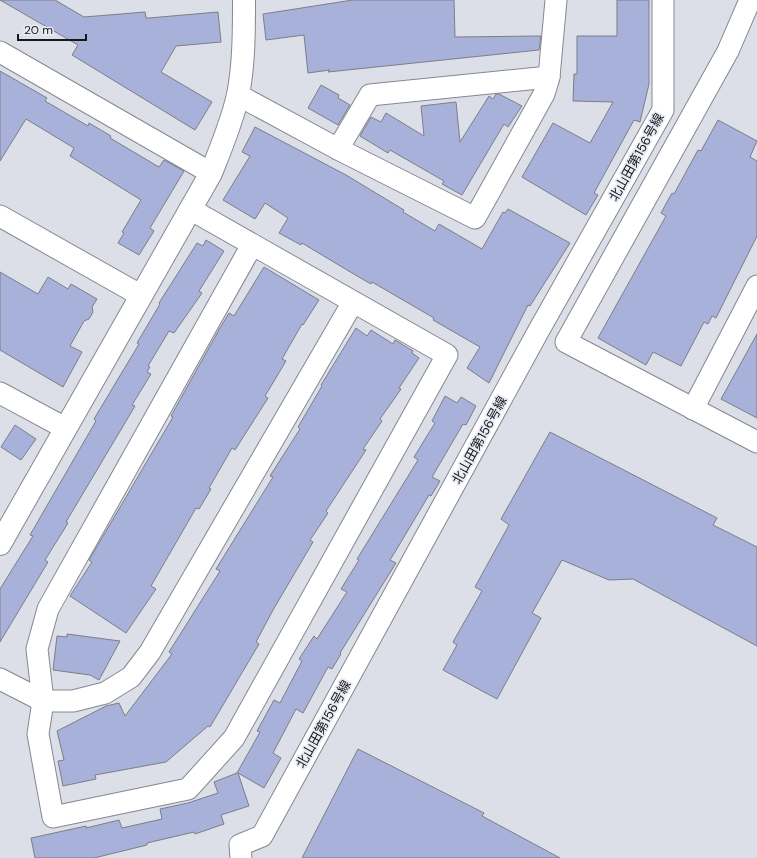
<svg xmlns="http://www.w3.org/2000/svg" width="757" height="858" font-family="'DM Sans','Noto Sans JP',sans-serif">
<style>
.building{fill:#a8b1d9;stroke:#7c7e87}
.lines{fill:none;stroke-linecap:round;stroke-linejoin:round}
.street-casing{stroke:#858791;stroke-width:23}
.secondary-casing{stroke:#858791;stroke-width:24}
.street{stroke:#fff;stroke-width:21}
.secondary{stroke:#fff;stroke-width:22}
.labels{text-anchor:middle;stroke-width:3.5;stroke-linejoin:round;paint-order:stroke}
.street-label{font-size:13px;fill:#16171b;stroke:#e9ebf5}
</style>
<rect width="100%" height="100%" fill="#dcdee8"/>
<!-- building -->
<g class="building">
<path d="M0,0H55L84,17L145,12L146,18H149L218,12L221,42L176,46L161,72L212,102L195,130L72,55L78,45Z"/>
<path d="M353,0H454L455,37L541,36L539,50L328,72L330,70L308,73L304,35L266,40L263,14Z"/>
<path d="M617,0H649V84L640,122L634,120L594,193L598,195L586,215L522,177L553,123L590,143L613,102L573,101L574,74H577V36H617Z"/>
<path d="M0,71L47,98L45,101L88,126L89,123L111,136L110,138L159,167L164,160L184,171L150,228L154,231L139,255L118,243L124,233L122,232L141,200L70,156L74,148L26,119L0,161Z"/>
<path d="M321,85L339,95L338,98L350,105L338,125L308,108Z"/>
<path d="M496,94H499L522,106L508,127L504,124L462,195L442,184L444,181L390,150L388,153L360,136L371,117L381,122L386,113L424,136L421,106L456,102L460,142L489,96L493,99Z"/>
<path d="M718,120L757,141L750,157L757,161V236L716,318L712,316L708,324L704,322L681,366L653,352L646,365L598,338L666,216L661,213L672,193L674,194L698,150L701,151Z"/>
<path d="M255,127L346,175L404,210L403,212L435,231L439,224L482,249L503,212L505,213L508,209L570,243L530,306L528,305L489,383L467,368L480,347L433,320L434,318L372,282L371,284L352,273L302,243L301,245L279,233L288,218L265,203L255,219L223,200L250,156L242,152Z"/>
<path d="M206,240L224,251L199,291L202,293L174,333L169,331L148,366L150,367L147,372L151,374L132,405L135,406L66,522L68,523L45,560L48,562L0,642V589L33,536L30,535L96,421L94,419L139,344L137,343L160,304L159,303L197,243L203,246Z"/>
<path d="M264,267L319,300L303,325L302,324L282,359L286,361L265,396L268,398L235,450L232,448L209,488L211,489L199,509L196,508L151,586L156,589L126,633L70,596L92,562L89,560L173,417L171,416L220,328L229,313L234,316Z"/>
<path d="M0,272L38,294L48,277L68,289L71,284L97,299L92,307L93,312L89,319L84,321L70,346L82,352L63,387L0,350Z"/>
<path d="M356,328L367,336L371,330L393,344L395,340L413,351L412,353L419,358L399,388L401,389L380,419L382,421L363,449L366,450L326,511L328,513L310,540L313,542L273,610L256,642L259,644L210,727L208,726L166,762L95,775L96,779L63,786L58,761L64,760L57,731L106,706L119,703L125,716L172,654L169,652L220,571L216,569L273,477L270,476L300,429L298,427L322,386L321,385Z"/>
<path d="M757,334V418L721,399Z"/>
<path d="M445,396L457,403L461,397L476,406L466,425L463,424L432,477L440,481L431,496L429,495L395,552L390,560L396,563L340,653L341,654L332,669L328,667L303,713L296,709L273,753L281,758L264,788L238,773L249,806L221,815L224,824L195,834L194,832L147,843V845L94,858H35L31,838L86,826V828L119,820L122,828L162,819L160,809L188,803L218,793L214,782L237,773L260,732L257,731L274,700L280,703L302,661L299,659L314,636L317,639L347,592L341,589L359,560L357,559L418,460L414,457L435,423L432,421Z"/>
<path d="M15,425L36,439L21,460L1,447Z"/>
<path d="M550,432L717,518L713,525L757,547V646L633,579L609,580L562,560L532,613L541,618L497,699L443,670L457,645L453,642L482,591L475,587L509,525L501,519Z"/>
<path d="M67,634L120,641L99,680L90,675L53,670L57,636L67,637Z"/>
<path d="M358,749L484,813L482,816L560,858H302Z"/>
</g>
<g class="lines">
<!-- street casing -->
<g class="street-casing">
<g id="street">
<path d="M750,0L728,51L566,342L757,442"/>
<path d="M0,52L211,173"/>
<path d="M238,95L338,149L475,218L544,94L549,77L556,0"/>
<path d="M338,149L370,95L549,77"/>
<path d="M190,209L447,355L234,738L188,789L53,817L38,734L43,701L37,649L48,609L252,245"/>
<path d="M0,216L140,295"/>
<path d="M0,393L65,428"/>
<path d="M693,409L757,286"/>
<path d="M0,679L43,701H73L105,693L131,677L150,652L353,302"/>
<path d="M241,858L240,845L262,836L539,330L663,110V0"/>
</g>
</g>
<!-- secondary casing -->
<g class="secondary-casing">
<path id="secondary" d="M0,544L211,173C221,148 232,122 238,95C244,64 244,31 244,0"/>
</g>
<!-- street -->
<use href="#street" class="street"/>
<!-- secondary -->
<use href="#secondary" class="secondary"/>
</g>
<g class="labels">
<!-- street labels -->
<g class="street-label">
<text transform="translate(636 157) rotate(-61)" y="5">北山田第156号線</text>
<text transform="translate(479 440) rotate(-61)" y="5">北山田第156号線</text>
<text transform="translate(323 724) rotate(-61)" y="5">北山田第156号線</text>
</g>
</g>
<!-- scale -->
<path d="M18 34v6h68v-6" fill="none" stroke="#16171b" stroke-width="2"/>
<text x="24" y="34" font-size="12" fill="#16171b" stroke="#e9ebf5" stroke-width="3" paint-order="stroke">20 m</text>
</svg>
